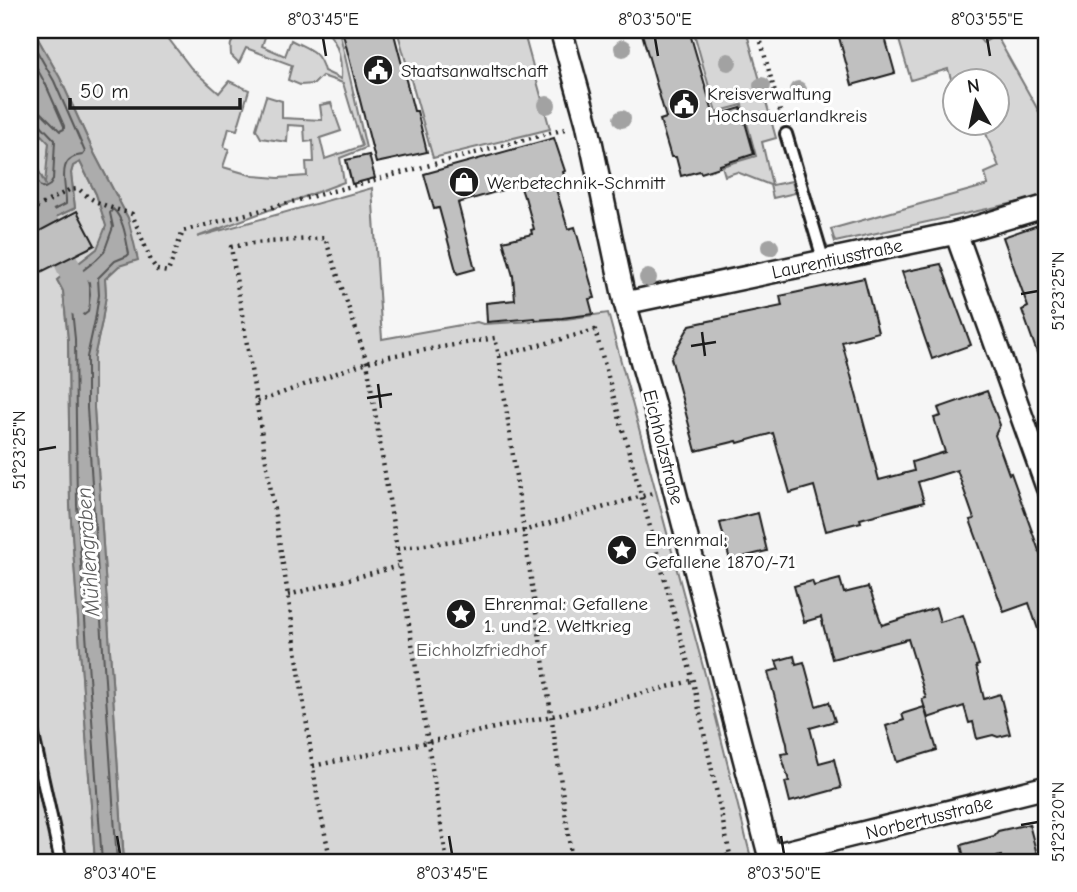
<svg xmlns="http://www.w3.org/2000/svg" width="1077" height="892" font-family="'Comic Neue',sans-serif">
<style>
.built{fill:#e6e6e6}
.green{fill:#d6d6d6;stroke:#797979;stroke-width:2}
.water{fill:#acacac;stroke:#727272;stroke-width:2}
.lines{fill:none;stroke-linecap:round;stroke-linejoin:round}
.shore{stroke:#565656;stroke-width:2}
.canal{stroke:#acacac;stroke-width:24}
.building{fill:#c0c0c0;stroke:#1c1c1c;stroke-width:2}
.lane-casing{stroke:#1c1c1c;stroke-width:16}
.street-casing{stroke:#1c1c1c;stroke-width:26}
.path{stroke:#1c1c1c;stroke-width:4.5;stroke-dasharray:2 5;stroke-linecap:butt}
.lane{stroke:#fff;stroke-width:10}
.street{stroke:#fff;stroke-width:21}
.tree{fill:#a2a2a2}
.ticks{fill:none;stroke:#1c1c1c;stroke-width:2.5}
.labels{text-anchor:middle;stroke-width:6;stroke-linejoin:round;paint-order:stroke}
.poi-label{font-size:19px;fill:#1c1c1c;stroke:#fff;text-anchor:start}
.street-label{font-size:19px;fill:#1c1c1c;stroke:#fff}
.park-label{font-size:19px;fill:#5d5d5d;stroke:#fff}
.water-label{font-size:21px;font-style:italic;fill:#5d5d5d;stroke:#fff}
.neatline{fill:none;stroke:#1c1c1c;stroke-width:2.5}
.ticks-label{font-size:18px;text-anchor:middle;fill:#1c1c1c}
</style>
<rect width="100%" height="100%" fill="#f6f6f6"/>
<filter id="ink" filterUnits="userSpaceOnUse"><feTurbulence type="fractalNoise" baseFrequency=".0143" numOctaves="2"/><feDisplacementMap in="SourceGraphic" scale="14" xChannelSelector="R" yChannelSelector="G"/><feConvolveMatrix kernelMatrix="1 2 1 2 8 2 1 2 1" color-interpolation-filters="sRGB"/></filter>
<g filter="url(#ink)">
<!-- built -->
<path class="built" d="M972,30H1003L983,43Z"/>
<!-- green -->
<g class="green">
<path d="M33,30H179L168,38L191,68L219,93L229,81L249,90L237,130L229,128L224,147L229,149L223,167L254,176L278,178L307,176L306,162H314L313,141L305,142L304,126L288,125L287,142L261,138L256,129L266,96L282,101V118L322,120L320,105L331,103L341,131L320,138L325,159L362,146L343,83L322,76L314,84L300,85L288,80L292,65L246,48L239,63L231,55C231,53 230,46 231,44C235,31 256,29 267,31L262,46L285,56L291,40C308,49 319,50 324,71L341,79C342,63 339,40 324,30H339L366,148L340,158L344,182L197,237L372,188L382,339L477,322L483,324L566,319L608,313L706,678L752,862H124L94,408V357L102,321L106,295L105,279L97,249L57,280L63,291L68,339L70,505L95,862H67L30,701V222L33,228L75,208L71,173L73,166L80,162L96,194L106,225L128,218L94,153L60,78Z"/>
<path d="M397,30H523L550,129L433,158Z"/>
<path d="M702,30H746L776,138L762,142L772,185L792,181L795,193L773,198L770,185L737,172L725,176L722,166L756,156L742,105L716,112L694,33Z"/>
<path d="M896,30H972L983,43L996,35L1047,126V196L835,242L831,229L988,185L985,173L999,167L982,123L996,122V80H954V84L953,85L948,69L911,80Z"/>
<path d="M30,123L49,142L46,185L30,154Z"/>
<path d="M30,743L57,862H30Z"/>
</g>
<!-- water -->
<path class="water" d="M30,30H33L60,78L94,153L128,218L138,260L119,266L105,279L106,295L102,321L94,357V408L124,862H95L70,505L68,339L63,291L57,280L97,249L106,226L96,194L80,162L73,166L71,173L75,208L32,228L30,222V154L45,184L49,143L30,123Z"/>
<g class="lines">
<!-- shore -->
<g class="shore">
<path d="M30,39L54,81L85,152L83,155C54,157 67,186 66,204L30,221"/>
<path d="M30,56L46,85L64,126V129L60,131L42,113L30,110"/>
<path d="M30,119L37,121L55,140L53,180L50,185L45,188L39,186L30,170"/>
<path d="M85,279L89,282L90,294L88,312L84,315L81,312L78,286Z"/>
<path d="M102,862L77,505L75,339L70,290L67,283L96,260L104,252L113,227L110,213L113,209C124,219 126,239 129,254L127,256L115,261L98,278L99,295L95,320L87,357V408L117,862"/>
</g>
<!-- canal -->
<path class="canal" d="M30,193L59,246L77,286V303"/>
</g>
<!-- building -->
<g class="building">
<path d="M342,30H393L414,111H417L427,152L376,163Z"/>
<path d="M641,30H689L714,116L741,108L754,154L720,165V167L701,173L700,171L681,176L676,157H671L660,120L666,118Z"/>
<path d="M837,30H883L895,73L852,85Z"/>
<path d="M554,138L565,171L563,172L567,185L556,189L568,229L575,227L595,298L589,299L593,314L562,318L536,320L535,318L487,322L486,303L515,300L513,276L503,241L532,234L531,230L534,229L525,197H524L520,185L458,203L475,269L457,274L439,208L434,209L424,174Z"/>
<path d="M369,155L375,178L352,184L346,160Z"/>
<path d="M77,211L95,245L37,274L30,260V236Z"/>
<path d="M1038,225L1047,250V374L1045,375L1022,310L1028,307L1003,237Z"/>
<path d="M941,264L971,345L932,359L902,272Z"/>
<path d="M864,278L878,332L842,342L879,480L914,471L912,462L945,452L934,418L941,416L938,408L987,391L1000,425L995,435L1009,474L1011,473L1047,573V646L1044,647L1029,603L1004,612L970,520L974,519L957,470L918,482L924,502L860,519L861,522L826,531L814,486L790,493L773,433L738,443L737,441L696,451L671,358L690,325L782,306L780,296Z"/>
<path d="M758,513L767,551L730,560L720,523Z"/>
<path d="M840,579L844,593L868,587L869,590H870L882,625L936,608L940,622L963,615L979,665L976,666L984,699L1000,694L1010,734L998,737L993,735L977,739L973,722L969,723L964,706L928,718L922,699L926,698L908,639L832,659L821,617L804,622L794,586L812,581L814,586Z"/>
<path d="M794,656L796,664L804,662L816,706L829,702L835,721L810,728L819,763L834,759L841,788L790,802L785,782L789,781L781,754L788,753L787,744L768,672L779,669L776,661Z"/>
<path d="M924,707L937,750L897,762L886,726L904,720L902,714Z"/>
<path d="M1029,824L1039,862H1002L1001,856L976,862H965L961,845L994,836L998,831Z"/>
</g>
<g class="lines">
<!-- lane casing -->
<g class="lane-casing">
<g id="lane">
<path d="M786,134L824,262"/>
<path d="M30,722L61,862"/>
</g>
</g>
<!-- street casing -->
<g class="street-casing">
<g id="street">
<path d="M561,30L587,123L625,303L657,416L674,488L771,862"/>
<path d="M956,233L1047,487"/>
<path d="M625,303L956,233L1047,206"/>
<path d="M769,856L1047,787"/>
</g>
</g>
<!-- path -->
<g class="path">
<path d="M761,42L783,122"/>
<path d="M30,211L69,190L79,189C94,204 112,208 132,214L151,261L157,270L168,272L183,231L569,128"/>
<path d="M499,356C522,525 549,693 572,862"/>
<path d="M257,402L367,362L390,356L495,338L499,356L595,330L693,681L730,855L702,862"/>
<path d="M397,549L523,531L656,492"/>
<path d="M288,595L399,566"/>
<path d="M313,766L552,716L695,680"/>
<path d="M331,862L318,801L288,595L231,247L253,243L325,238L367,362L447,862"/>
</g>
<!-- lane -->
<use href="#lane" class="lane"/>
<!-- street -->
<use href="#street" class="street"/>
</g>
<!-- trees -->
<g class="tree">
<circle cx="623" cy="48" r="9"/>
<circle cx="728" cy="62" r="9"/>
<circle cx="762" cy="86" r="9"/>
<circle cx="798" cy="90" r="9"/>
<circle cx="547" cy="105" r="9"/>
<circle cx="622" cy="119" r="9"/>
<circle cx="770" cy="247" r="9"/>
<circle cx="648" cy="278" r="9"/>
</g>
</g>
<!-- ticks -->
<path class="ticks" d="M323,38L326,56M655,38L658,56M987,38L990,56M1021,294L1038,291M702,332L705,356M691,346L716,342M378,384L381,408M367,398L392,394M38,450L56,447M1021,825L1038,822M117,836L120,854M449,836L452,854M781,836L784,854"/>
<!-- icons -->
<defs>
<g id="civic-disc" transform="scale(1.575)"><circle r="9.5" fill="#1c1c1c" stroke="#fff"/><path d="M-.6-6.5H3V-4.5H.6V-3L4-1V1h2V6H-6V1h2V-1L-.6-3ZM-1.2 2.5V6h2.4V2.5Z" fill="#fff"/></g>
<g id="shop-disc" transform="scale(1.575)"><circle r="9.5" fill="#1c1c1c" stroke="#fff"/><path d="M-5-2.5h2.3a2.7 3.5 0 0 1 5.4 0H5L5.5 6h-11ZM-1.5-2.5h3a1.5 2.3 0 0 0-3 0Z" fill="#fff"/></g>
<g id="sight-disc" transform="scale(1.575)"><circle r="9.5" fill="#1c1c1c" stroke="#fff"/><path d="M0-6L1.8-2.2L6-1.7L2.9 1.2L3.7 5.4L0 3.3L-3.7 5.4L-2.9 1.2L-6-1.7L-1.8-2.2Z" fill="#fff"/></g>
</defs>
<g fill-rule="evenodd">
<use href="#civic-disc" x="378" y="70"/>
<use href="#civic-disc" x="684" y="104"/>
<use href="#shop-disc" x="464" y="182"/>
<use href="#sight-disc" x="622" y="550"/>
<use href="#sight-disc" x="461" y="614"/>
</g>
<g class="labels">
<!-- poi labels -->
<g class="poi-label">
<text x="401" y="77">Staatsanwaltschaft</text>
<text x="707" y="100">Kreisverwaltung<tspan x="707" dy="22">Hochsauerlandkreis</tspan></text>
<text x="487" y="189">Werbetechnik-Schmitt</text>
<text x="645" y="546">Ehrenmal:<tspan x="645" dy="22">Gefallene 1870/-71</tspan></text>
<text x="484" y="610">Ehrenmal: Gefallene<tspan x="484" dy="22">1. und 2. Weltkrieg</tspan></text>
</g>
<!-- street labels -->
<g class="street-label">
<text transform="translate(837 258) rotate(-12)" y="7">Laurentiusstraße</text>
<text transform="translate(664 447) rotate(76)" y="7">Eichholzstraße</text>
<text transform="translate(929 817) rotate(-14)" y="7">Norbertusstraße</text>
</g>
<!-- park labels -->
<g class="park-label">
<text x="481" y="656">Eichholzfriedhof</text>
</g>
<!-- water labels -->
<g class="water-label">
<text transform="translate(88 552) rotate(-94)" y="7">Mühlengraben</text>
</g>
</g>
<!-- margin -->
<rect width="1077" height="892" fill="none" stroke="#fff" stroke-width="77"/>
<!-- north arrow -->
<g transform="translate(976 102) rotate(351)"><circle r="33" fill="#ffffff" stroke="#a4a4a4" stroke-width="2"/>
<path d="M0-5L12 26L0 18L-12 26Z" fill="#1c1c1c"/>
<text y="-10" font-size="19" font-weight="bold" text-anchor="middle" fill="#1c1c1c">N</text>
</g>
<!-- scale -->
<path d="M70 98v10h170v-10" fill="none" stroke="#1c1c1c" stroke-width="3.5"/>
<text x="80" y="98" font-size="21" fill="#1c1c1c" stroke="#ffffff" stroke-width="5" paint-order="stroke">50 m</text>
<rect x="38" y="38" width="1000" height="816" class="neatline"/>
<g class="ticks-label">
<text x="323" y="25">8°03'45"E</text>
<text x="655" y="25">8°03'50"E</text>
<text x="987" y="25">8°03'55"E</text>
<text transform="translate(1058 291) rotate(-90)" y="6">51°23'25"N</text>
<text transform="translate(19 450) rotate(-90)" y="6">51°23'25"N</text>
<text transform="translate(1058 822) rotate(-90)" y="6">51°23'20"N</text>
<text x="120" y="879">8°03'40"E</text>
<text x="452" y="879">8°03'45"E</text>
<text x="784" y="879">8°03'50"E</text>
</g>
</svg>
